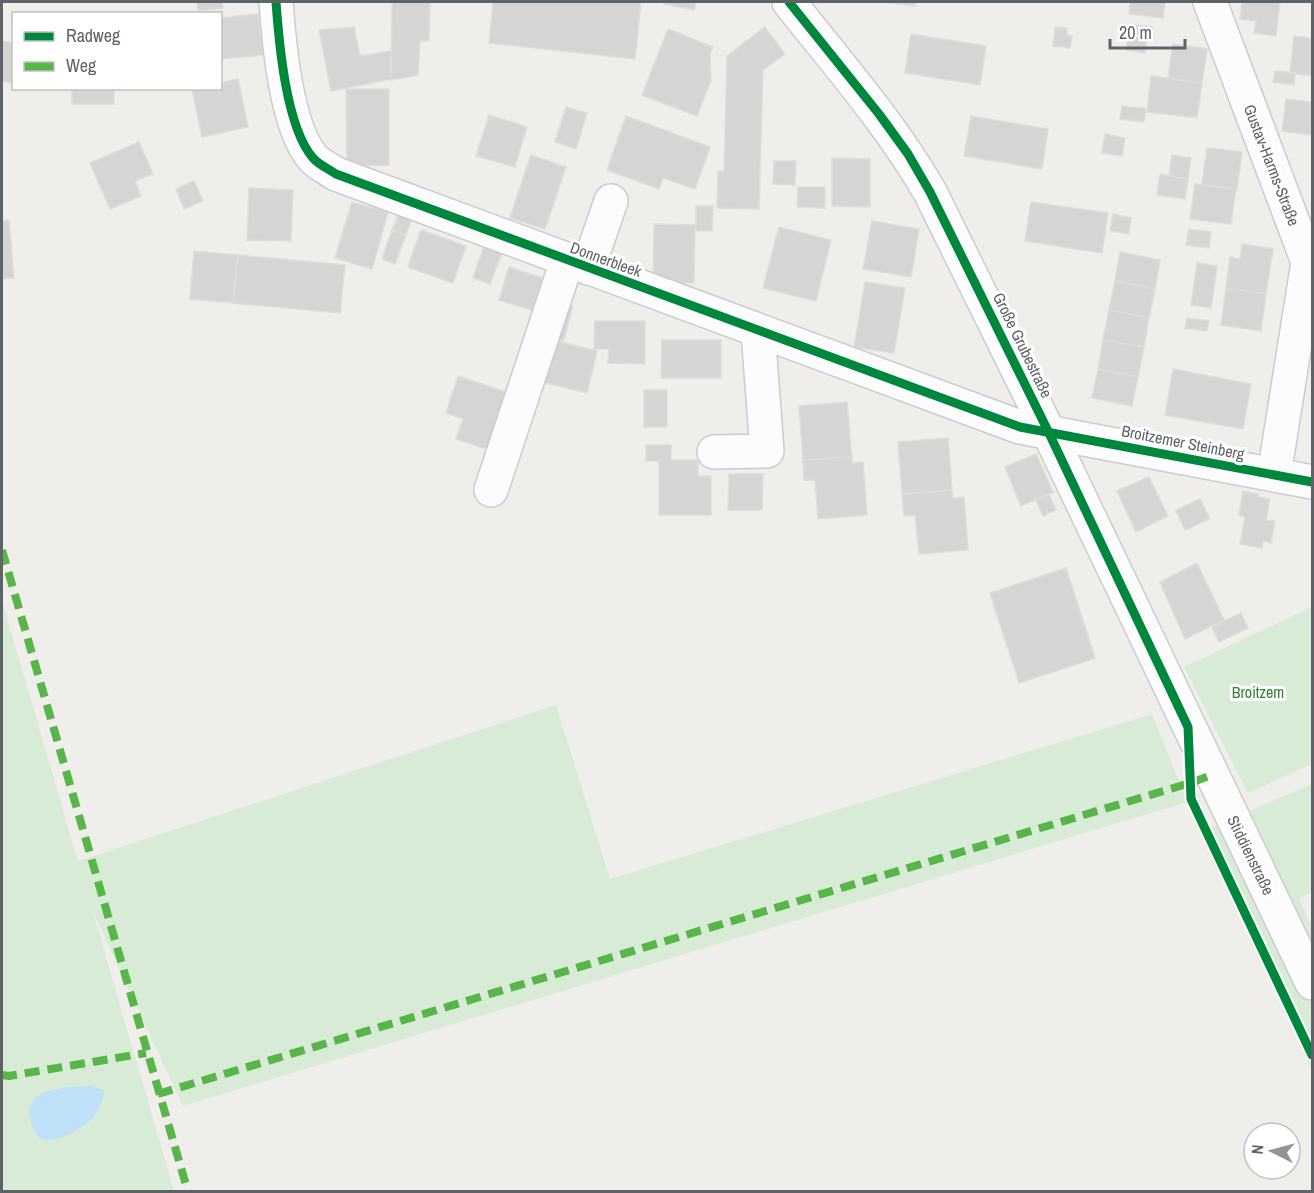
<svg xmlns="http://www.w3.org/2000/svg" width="1314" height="1193" font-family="'Archivo Narrow',sans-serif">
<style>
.green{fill:#d8ebd6}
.water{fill:#bfe0f9}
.building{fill:#d6d5d3;stroke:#deddd9;stroke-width:1.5}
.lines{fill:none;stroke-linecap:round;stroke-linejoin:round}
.minor-casing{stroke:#cbcccc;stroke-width:36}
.minor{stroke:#fdfcfc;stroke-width:33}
.quiet{stroke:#58b549;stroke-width:8;stroke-dasharray:15 8;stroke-linecap:butt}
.cycleway-casing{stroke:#fff;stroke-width:13}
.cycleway{stroke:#00873e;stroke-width:9}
.labels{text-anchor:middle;stroke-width:6;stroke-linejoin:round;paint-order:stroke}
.street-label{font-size:16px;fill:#5f6368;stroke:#fff}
.park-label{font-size:16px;fill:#348238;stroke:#fff}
</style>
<rect width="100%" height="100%" fill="#efeeea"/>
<!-- green -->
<g class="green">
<path d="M2,601L78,861L556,705L610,879L1152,714L1187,802L183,1106L93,912L174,1191H2Z"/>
<path d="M1312,607V764L1248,793L1184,667Z"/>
<path d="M1312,784V892L1299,899L1312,927V1070L1200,832Z"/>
</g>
<!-- water -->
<path class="water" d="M91,1086L104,1090C103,1100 101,1107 95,1115C87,1126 51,1148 39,1137C33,1132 31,1123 30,1116C25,1086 72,1087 91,1086Z"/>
<!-- building -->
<g class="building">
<path d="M197,2H222L223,8L198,11Z"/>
<path d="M392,2H430L429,41H420L418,75L391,80Z"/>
<path d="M493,2H641L635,59L489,43Z"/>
<path d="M664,2H696L694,10L664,4Z"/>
<path d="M883,2H915V6Z"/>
<path d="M1130,2H1165L1163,18L1129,14Z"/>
<path d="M1242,2H1280L1276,36L1254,33L1256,21L1240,19Z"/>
<path d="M258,14L263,55L220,59V18Z"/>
<path d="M1132,25L1152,27L1151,37L1130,34Z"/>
<path d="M354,27L360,56L391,51V79L331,91L319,30Z"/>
<path d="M765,27L785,54L763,70L759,209L717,208L718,171H724L727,56Z"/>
<path d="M1055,27L1067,28V35L1072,36L1070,48L1053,46Z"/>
<path d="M668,29L713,47L710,54L711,80L697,116L642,95Z"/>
<path d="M911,34L986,46L980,85L905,73Z"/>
<path d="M1128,35L1147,37L1145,53L1126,50Z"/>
<path d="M1294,36L1312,38V76L1290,73Z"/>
<path d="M2,41L14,43V83L2,81Z"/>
<path d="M1173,44L1207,49L1202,83L1168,78Z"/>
<path d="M1275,71L1295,73L1294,85L1273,82Z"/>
<path d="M1151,76L1202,83L1197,118L1147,112Z"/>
<path d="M238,79L248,127L202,137L192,89L220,88V83Z"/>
<rect x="72" y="88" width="42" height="16"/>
<path d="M346,89H389V165L347,166Z"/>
<path d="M1286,99L1312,102V135L1282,131Z"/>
<path d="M1122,106L1146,109L1144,122L1120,119Z"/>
<path d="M566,107L587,113L576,149L555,142Z"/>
<path d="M489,115L527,127L515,167L476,156Z"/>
<path d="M626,116L710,147L695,189L663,178L659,189L607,170Z"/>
<path d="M971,116L1048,129L1042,169L964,156Z"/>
<path d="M1105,134L1125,138L1122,156L1102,153Z"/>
<path d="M139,142L153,174L135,181L141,196L110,209L90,163Z"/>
<path d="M1207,148L1242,152L1237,189L1202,184Z"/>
<path d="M531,155L566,167L545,229L510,218Z"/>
<path d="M1172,155L1191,158L1188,179L1169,176Z"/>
<path d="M832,158L870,159V207L832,206Z"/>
<path d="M774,161H796L795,185L773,184Z"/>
<path d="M1160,174L1188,179L1185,199L1157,195Z"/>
<path d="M194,181L203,201L184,209L176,189Z"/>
<path d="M1195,184L1236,189L1231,224L1190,219Z"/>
<path d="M798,187H825V208L797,207Z"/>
<path d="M249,188L293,190L291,241L247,240Z"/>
<path d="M352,202L388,212L372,269L335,258Z"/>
<path d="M1031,202L1108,213L1102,253L1025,241Z"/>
<path d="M696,206H713L712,231H696Z"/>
<path d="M399,213L412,218L406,235L392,230Z"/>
<path d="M1113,214L1131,218L1129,234L1110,231Z"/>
<path d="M9,220L14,278L2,279V221Z"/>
<path d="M872,221L919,229L911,277L863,269Z"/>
<path d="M654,224L695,225L694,283L653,282Z"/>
<path d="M779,227L831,240L816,301L763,288Z"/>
<path d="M1189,229L1211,232L1209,248L1186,245Z"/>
<path d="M392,230L406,235L395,264L382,259Z"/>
<path d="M421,230L466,246L453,283L408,267Z"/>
<path d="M485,243L503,250L490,284L473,278Z"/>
<path d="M1242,244L1273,249L1266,294L1226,288L1230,257L1240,259Z"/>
<path d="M194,251L238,255L233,303L190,299Z"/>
<path d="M1120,252L1160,260L1155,289L1115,281Z"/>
<path d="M238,255L345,265L340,313L233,303Z"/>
<path d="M1197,263L1217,266L1211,308L1191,305Z"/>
<path d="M509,267L548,280L538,312L499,300Z"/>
<path d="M1115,281L1155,289L1149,318L1109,310Z"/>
<path d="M865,282L905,288L894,353L854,347Z"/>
<path d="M1226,288L1266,294L1261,331L1221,325Z"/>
<path d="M562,303L573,306L563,342L551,339Z"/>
<path d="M1109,310L1149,318L1144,347L1103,340Z"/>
<path d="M1187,318L1209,321L1207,331L1185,328Z"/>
<path d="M595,321H645V364L608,363L609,349H594Z"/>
<path d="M552,340L597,351L587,393L542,382Z"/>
<path d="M662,340H721V378H661Z"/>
<path d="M1103,340L1144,347L1138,377L1098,369Z"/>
<path d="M1098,369L1138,377L1132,406L1092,398Z"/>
<path d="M1173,369L1251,384L1243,429L1165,415Z"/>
<path d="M458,376L506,392L487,449L456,439L463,419L446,413Z"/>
<rect x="644" y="390" width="23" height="37"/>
<path d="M847,402L852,457L803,460L799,406Z"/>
<path d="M948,438L952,490L902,494L898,442Z"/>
<path d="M646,445H671V460H698V476H711V515H659V461H646Z"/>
<path d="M1036,454L1053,492L1021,506L1005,467Z"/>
<path d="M852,457V463L863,462L867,515L818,519L815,480H804L803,460Z"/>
<path d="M729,474H763L762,510H728Z"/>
<path d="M1149,477L1168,516L1136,532L1117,491Z"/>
<path d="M952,490L953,498L964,497L968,550L919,554L915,515L904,516L902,494Z"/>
<path d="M1243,491L1258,494V497L1270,499L1266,520L1275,521L1271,543L1263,541L1262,548L1240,544L1245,517L1239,515Z"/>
<path d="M1049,495L1056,510L1043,516L1036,500Z"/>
<path d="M1200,499L1210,519L1185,530L1176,510Z"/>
<path d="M1197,563L1224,620L1185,639L1160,582Z"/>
<path d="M1066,568L1095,658L1019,683L990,593Z"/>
<path d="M1241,613L1248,628L1219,642L1212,627Z"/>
</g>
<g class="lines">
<!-- minor casing -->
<g class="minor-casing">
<g id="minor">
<path d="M276,2C279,43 286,127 313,158C319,165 329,169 336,174L1020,427L1312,482"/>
<path d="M789,2C838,64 890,123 930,192L1048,431L1312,983"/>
<path d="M1210,2L1308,262L1274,475"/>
<path d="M588,268L611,201"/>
<path d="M714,452L767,451L758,331"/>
<path d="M491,490L567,261"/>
</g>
</g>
<!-- minor -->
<use href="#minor" class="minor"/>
<!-- quiet -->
<g class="quiet">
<path d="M2,550L188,1192"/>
<path d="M2,1075L9,1076L146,1053"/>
<path d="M158,1094L1190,783L1212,775"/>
</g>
<!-- cycleway casing -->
<g class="cycleway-casing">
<g id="cycleway">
<path d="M276,2C279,43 286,127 313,158C319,165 329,169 336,174L1020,427L1312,482"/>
<path d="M789,2L879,114L908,154L930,192L1048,431L1188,727L1191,799L1312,1055"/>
</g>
</g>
<!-- cycleway -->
<use href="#cycleway" class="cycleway"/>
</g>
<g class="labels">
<!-- street labels -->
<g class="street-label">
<text transform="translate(1272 165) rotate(69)" y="6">Gustav-Harms-Straße</text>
<text transform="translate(606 259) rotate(20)" y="6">Donnerbleek</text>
<text transform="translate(1023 345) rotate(64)" y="6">Große Grubestraße</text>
<text transform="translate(1183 442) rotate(11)" y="6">Broitzemer Steinberg</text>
<text transform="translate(1251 855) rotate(64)" y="6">Stiddienstraße</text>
</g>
<!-- park labels -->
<g class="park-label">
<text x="1258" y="698">Broitzem</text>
</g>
</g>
<!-- border -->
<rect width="1314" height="1193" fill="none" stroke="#5f6368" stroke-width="6"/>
<!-- legend -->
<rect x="12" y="12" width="210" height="78" fill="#ffffff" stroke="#bfc1c3" stroke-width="1.5"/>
<rect x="24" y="32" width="30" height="9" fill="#00873e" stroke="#bfc1c3" stroke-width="1.5"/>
<text x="66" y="42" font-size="18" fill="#5f6368">Radweg</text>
<rect x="24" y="62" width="30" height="9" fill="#58b549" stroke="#bfc1c3" stroke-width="1.5"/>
<text x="66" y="72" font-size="18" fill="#5f6368">Weg</text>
<!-- north arrow -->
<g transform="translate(1272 1151) rotate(276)"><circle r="28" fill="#ffffff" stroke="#bfc1c3" stroke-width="1.5"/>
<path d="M0-4.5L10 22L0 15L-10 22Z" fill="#919496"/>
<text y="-9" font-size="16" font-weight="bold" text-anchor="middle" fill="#5f6368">N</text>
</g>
<!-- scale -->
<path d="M1110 39v9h75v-9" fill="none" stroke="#5f6368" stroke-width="3"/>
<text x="1119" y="39" font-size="18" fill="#5f6368" stroke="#ffffff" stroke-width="4.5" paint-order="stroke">20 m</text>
</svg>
